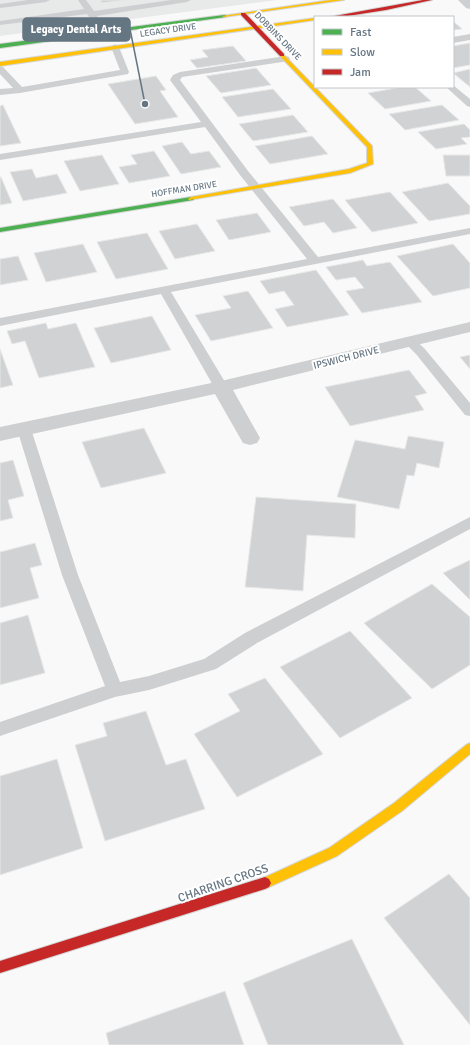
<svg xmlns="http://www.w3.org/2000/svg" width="470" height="1045" font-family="Signika,sans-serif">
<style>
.built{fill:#e8e9e9}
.building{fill:#d0d2d3;stroke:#e8e8e8}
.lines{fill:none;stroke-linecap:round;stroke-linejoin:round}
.fast-casing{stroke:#d5d6d7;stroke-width:2}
.slow-casing{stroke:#d5d6d7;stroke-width:2}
.jam-casing{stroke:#d5d6d7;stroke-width:2}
.lane{fill:#cecfd0;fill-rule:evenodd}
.street{fill:#cecfd0;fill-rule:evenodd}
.fast{fill:#4caf50;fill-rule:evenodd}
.slow{fill:#ffc107;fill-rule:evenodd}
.jam{fill:#c62828;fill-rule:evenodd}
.labels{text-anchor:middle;stroke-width:4;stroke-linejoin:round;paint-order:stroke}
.far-street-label{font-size:9px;fill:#657683;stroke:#fff}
.street-label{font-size:10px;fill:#657683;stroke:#fff}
.near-street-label{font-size:12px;fill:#657683;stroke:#fff}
.leader{fill:none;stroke:#657683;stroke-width:1.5}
.callout-dot{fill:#657683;stroke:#fff;stroke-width:1.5}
.callout{fill:#657683;stroke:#657683;stroke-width:1.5}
.callout-label{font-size:11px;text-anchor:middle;font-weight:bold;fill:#fff}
</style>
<rect width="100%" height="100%" fill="#f9f9f9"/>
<!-- built -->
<path class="built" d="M0,0H278L0,36Z"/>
<!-- building -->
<g class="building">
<path d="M100,0H128L102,3Z"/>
<path d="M453,21L462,29L453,30Z"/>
<path d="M470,43V65L453,68V46Z"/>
<path d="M233,46L246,61L197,68L190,60L208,57L202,50Z"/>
<path d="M256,68L271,85L221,93L206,76Z"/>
<path d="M470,69V87L453,73Z"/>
<path d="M156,76L166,90L160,91L178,117L135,124L108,84Z"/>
<path d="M402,87H415L431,101L385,109L368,93Z"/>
<path d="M273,89L291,109L238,117L222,97Z"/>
<path d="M3,105L21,143L0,146V106Z"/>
<path d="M442,105L459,120L405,130L389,114Z"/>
<path d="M293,115L308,132L253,141L239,124Z"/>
<path d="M464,124L470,130V137L461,138L467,144L436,149L418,132Z"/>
<path d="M312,136L328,154L270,164L255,146Z"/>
<path d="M182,142L191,154L209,151L221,167L181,174L162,146Z"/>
<path d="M154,151L170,176L129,183L119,167L137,164L131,155Z"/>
<path d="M102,155L119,184L80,191L64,161Z"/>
<path d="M443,155H470V176H446Z"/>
<path d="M32,169L36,178L57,174L67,193L23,201L10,172Z"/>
<path d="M0,177H1L12,203L0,205Z"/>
<path d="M448,183L470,206V214L429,221L402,192Z"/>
<path d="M390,192L418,223L372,232L345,200Z"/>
<path d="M333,199L357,228L333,233L324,222L304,226L289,207Z"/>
<path d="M257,213L271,232L229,240L216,220Z"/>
<path d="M197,224L215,251L175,259L159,231Z"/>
<path d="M147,233L168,269L116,279L97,242Z"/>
<path d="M83,244L97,272L46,282L34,253Z"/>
<path d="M453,244L470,263V288L433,296L397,256Z"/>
<path d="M18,256L28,280L0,285V259Z"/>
<path d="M363,260L367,266L390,262L422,302L362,313L346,291L364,288L355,277L336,280L326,267Z"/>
<path d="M316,270L349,315L287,327L275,309L294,305L284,291L269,294L260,281Z"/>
<path d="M248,291L273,328L211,341L195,315L231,308L223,296Z"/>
<path d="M152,316L171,350L111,363L94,328Z"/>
<path d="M46,323L48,329L76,323L95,367L39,378L25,341L12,344L7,331Z"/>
<path d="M0,349L13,385L0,388Z"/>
<path d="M470,355V369L460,357Z"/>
<path d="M409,370L427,393L415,396L424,410L350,426L325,387Z"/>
<path d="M144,428L166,473L101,488L82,442Z"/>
<path d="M408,436L444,442L439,468L417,463L414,476L407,475L399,509L337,497L355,440L405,449Z"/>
<path d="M13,460L24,496L8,500L13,518L0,521V463Z"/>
<path d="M256,497L356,504L355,538L307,535L303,591L245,587Z"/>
<path d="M35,543L42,565L30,568L39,598L0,608V552Z"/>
<path d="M470,560V600L443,573Z"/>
<path d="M432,584L470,617V665L432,689L364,623Z"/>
<path d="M28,615L45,673L0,685V623Z"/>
<path d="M350,631L412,698L340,738L280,667Z"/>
<path d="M265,678L323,754L237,797L194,734L240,711L228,694Z"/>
<path d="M146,711L166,765L186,759L205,809L105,841L75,745L107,736L103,723Z"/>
<path d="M57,759L83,848L0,875V776Z"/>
<path d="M449,874L470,898V1025L384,918Z"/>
<path d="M352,939L404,1045H268L243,983Z"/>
<path d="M225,991L244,1045H109L106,1033Z"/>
</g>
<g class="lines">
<!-- fast casing -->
<g class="fast-casing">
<g id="fast">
<path d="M224,15H226V17L0,48V44Z"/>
<path d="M191,197L194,199L193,200L0,232V228Z"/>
</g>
</g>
<!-- slow casing -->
<g class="slow-casing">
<g id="slow">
<path d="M331,0H344L224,17L222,16Z"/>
<path d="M315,18V20L0,66V62Z"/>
<path d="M282,53L372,146L373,164L350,173L189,200L188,199L191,197L349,169L367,163V147L280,56V54Z"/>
<path d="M470,743V754L402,811L337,856L269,887L265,889L261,887L259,883L261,879L329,848L394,803L466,745Z"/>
</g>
</g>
<!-- jam casing -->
<g class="jam-casing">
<g id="jam">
<path d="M423,0H432L386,10L341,17H329Z"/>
<path d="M241,13H245L284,54V56H280L241,15Z"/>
<path d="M265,877L269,879L271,883L269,887L265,889L0,973V961Z"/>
</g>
</g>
<!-- lane -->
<g class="lane">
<path d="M28,0H50L46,2L0,8V4Z"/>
<path d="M78,0H86L94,11L171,0H191L187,2L97,16L107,31L103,34L100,33L87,14L0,25V21L84,9Z"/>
<path d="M470,34V40L453,43V37Z"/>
<path d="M115,44L119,47L129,72L128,74L20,93L0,95V89L13,88L0,74V66L3,67L22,87L120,70L111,47Z"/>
<path d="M286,56L289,57L290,59L289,61L182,77L180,80L248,171L318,257L470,228V234L171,292L228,387L226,390H216L214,387L161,294L0,326V318L307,259L240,175L205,127L0,160V154L201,122L170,80L173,75L180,72Z"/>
<path d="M453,85L470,99V107L467,106L446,87H453Z"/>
<path d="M409,337L413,338L424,348L470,403V416L465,415L416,354L403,341L405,338Z"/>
<path d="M24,425L29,426L31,429L78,575L120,682L149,676L204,659L245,633L470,517V529L257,643L216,669L149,690L115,697L0,736V722L105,686L62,575L17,429L19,426Z"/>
</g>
<!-- street -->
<g class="street">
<path d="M458,0H470V9L466,8Z"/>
<path d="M470,322V332L233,390L260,438L257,443L250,445L243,443L215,394L0,441V427L221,381Z"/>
</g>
<!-- fast -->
<use href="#fast" class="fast"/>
<!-- slow -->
<use href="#slow" class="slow"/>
<!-- jam -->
<use href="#jam" class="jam"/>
</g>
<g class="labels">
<!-- far-street labels -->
<g class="far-street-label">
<text transform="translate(168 30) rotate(-8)" y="3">LEGACY DRIVE</text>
<text transform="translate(278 36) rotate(46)" y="3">DOBBINS DRIVE</text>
<text transform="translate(184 189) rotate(-9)" y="3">HOFFMAN DRIVE</text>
</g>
<!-- street labels -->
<g class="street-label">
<text transform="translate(346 357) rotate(-14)" y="4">IPSWICH DRIVE</text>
</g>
<!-- near-street labels -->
<g class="near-street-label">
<text transform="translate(223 883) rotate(-19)" y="4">CHARRING CROSS</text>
</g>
</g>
<!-- callouts -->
<path class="leader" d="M145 104L130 29"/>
<circle class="callout-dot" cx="145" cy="104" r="4"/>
<rect class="callout" x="23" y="18" width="107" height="23" rx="4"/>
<g class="callout-label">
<text x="76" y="33">Legacy Dental Arts</text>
</g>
<!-- legend -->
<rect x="314" y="16" width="140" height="72" fill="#ffffff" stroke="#c1c8cd"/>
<rect x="322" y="29" width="20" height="6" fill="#4caf50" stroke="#c1c8cd"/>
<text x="350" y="36" font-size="12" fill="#657683">Fast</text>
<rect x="322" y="49" width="20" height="6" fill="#ffc107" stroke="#c1c8cd"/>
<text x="350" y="56" font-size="12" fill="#657683">Slow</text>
<rect x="322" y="69" width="20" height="6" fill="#c62828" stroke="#c1c8cd"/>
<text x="350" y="76" font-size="12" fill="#657683">Jam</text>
</svg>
